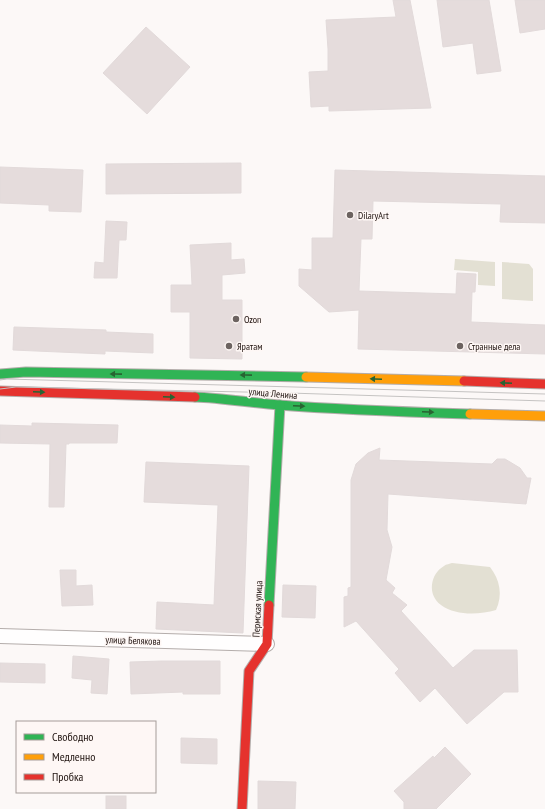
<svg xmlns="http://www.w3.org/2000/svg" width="545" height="809" font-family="'PT Sans Narrow',sans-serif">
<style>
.green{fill:#e3e0d3}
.building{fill:#e5dcdc;stroke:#e2dada}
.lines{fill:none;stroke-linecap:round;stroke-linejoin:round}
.street-casing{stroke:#b4adab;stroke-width:16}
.fast-casing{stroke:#b4adab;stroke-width:11}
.slow-casing{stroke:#b4adab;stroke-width:11}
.jam-casing{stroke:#b4adab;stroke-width:11}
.street{stroke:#fffefe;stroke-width:14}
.fast{stroke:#30b455;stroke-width:9}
.slow{stroke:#ff9f0a;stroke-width:9}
.jam{stroke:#e5322d;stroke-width:9}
.tram{stroke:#c5c3c2;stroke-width:1}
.oneway{fill:#286432}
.poi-dot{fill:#6c6360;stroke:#fef7f5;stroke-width:1.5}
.labels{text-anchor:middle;stroke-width:3;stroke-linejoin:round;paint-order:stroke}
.poi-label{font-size:10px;fill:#1f130f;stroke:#fef7f5;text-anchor:start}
.street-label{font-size:10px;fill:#1f130f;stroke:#fef7f5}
</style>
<rect width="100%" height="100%" fill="#fcf8f7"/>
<!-- green -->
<g class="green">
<path d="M455,259L495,262V286L478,285V272L454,270Z"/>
<path d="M502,262L529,264L533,269V301L502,299Z"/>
<path d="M452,563L490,567C500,580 503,595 496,610C479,615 456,616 441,605C427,595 430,574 444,566C446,564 450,564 452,563Z"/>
</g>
<!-- building -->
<g class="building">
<path d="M393,0H410L431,108L329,111V106L311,107L309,72L328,71V49L326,20L396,17Z"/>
<path d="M437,0H489L501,71L477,74L473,43L443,47Z"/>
<path d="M515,0H545V29L520,33Z"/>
<path d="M146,27L190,67L147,114L103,73Z"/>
<path d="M241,163V193L106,194V164Z"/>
<path d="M0,167L83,170L81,212L49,211V205L0,203Z"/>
<path d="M335,170L545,176V223L500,222L501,204L373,201L372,239H361L359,291L456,294L457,273L476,274L475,292H472L471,322L545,325V354L358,349L359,310L329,312L299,286V269L312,270V238H333Z"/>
<path d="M106,221L127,222L126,240H119L117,278H94L95,262L104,263Z"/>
<path d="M231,243V260L244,259L245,273L222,275V300H242V359L190,358V312H171V285H192L190,245Z"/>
<path d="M14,327L106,330V332L153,334V353L105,351V354L13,350Z"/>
<path d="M32,423L118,425L117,443H69V444H66L64,507H49L50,444L0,443V425L32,426Z"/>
<path d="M380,448L379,460L492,464L497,459H505L520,468L527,478H531L526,504L388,494L387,530L392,547L386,580L395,588L392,593L407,605L401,611L453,668L474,650H517L518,692H504L467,724L435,688L420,702L395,673L399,669L356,621L344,627V597L348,596V588L351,587V480L356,464L368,453Z"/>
<path d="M146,462L249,466L243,633L156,629L157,602L214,605L218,505L144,502Z"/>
<path d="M60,570H76V586L92,585L93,605L62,606Z"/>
<path d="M283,585L316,586L315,618L282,617Z"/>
<path d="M73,656L109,659L107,694L91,693L92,680L72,678Z"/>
<path d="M162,661H220V694H183V692L131,694L130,662Z"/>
<path d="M0,663L45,664V683L0,682Z"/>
<path d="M181,738L217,739V764L181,763Z"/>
<path d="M445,747L471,774L436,809H404V802L394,791L433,756L434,758Z"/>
<path d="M258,781L296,782L295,809H258Z"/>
<rect x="106" y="796" width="20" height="13"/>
</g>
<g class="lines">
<!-- street casing -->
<g class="street-casing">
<path id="street" d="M0,636L267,644"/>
</g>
<!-- fast casing -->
<g class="fast-casing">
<g id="fast">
<path d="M0,374L26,372L306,377"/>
<path d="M195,397C223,398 251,403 279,405C343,410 407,412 470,414"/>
<path d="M269,605L280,405"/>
</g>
</g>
<!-- slow casing -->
<g class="slow-casing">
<g id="slow">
<path d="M306,377L464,381"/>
<path d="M470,414L545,416"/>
</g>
</g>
<!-- jam casing -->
<g class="jam-casing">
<g id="jam">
<path d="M464,381L545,384"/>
<path d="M0,391L195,397"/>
<path d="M242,809L249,671L267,644L269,605"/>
</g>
</g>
<!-- street -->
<use href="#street" class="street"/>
<!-- fast -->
<use href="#fast" class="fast"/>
<!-- slow -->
<use href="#slow" class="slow"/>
<!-- jam -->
<use href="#jam" class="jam"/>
<!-- tram -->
<g class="tram">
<path d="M0,380L7,379L545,394"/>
<path d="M0,389L16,387L289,393L545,401"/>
</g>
</g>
<!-- one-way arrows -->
<defs><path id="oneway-solid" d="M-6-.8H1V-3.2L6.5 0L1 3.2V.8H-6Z"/></defs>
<g class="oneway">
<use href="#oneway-solid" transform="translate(116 374) rotate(-179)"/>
<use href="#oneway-solid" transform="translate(246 375) rotate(-179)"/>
<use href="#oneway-solid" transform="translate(376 379) rotate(-178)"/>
<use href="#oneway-solid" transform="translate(506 383) rotate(-178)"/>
<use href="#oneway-solid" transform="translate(39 392) rotate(2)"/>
<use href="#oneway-solid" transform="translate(169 397) rotate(2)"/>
<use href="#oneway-solid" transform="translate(299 406) rotate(3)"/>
<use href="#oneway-solid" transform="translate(428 412) rotate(2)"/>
</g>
<!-- markers -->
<g class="poi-dot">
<circle cx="350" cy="215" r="4"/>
<circle cx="236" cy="319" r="4"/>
<circle cx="229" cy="346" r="4"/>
<circle cx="460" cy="346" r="4"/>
</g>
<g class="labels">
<!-- poi labels -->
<g class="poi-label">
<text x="358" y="219">DilaryArt</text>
<text x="244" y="323">Ozon</text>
<text x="237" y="350">Яратам</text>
<text x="468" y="350">Странные дела</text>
</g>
<!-- street labels -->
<g class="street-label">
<text transform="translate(273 393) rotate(5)" y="4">улица Ленина</text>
<text transform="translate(257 609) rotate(-87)" y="4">Пермская улица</text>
<text transform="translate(133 640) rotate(2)" y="4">улица Белякова</text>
</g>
</g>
<!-- legend -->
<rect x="16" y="721" width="140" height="72" fill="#fef7f5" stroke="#a59c99"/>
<rect x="24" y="734" width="20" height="6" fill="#30b455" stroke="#a59c99"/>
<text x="52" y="741" font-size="12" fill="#1f130f">Свободно</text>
<rect x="24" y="754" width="20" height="6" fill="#ff9f0a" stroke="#a59c99"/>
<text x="52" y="761" font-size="12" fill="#1f130f">Медленно</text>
<rect x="24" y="774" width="20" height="6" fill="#e5322d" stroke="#a59c99"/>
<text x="52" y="781" font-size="12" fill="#1f130f">Пробка</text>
</svg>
